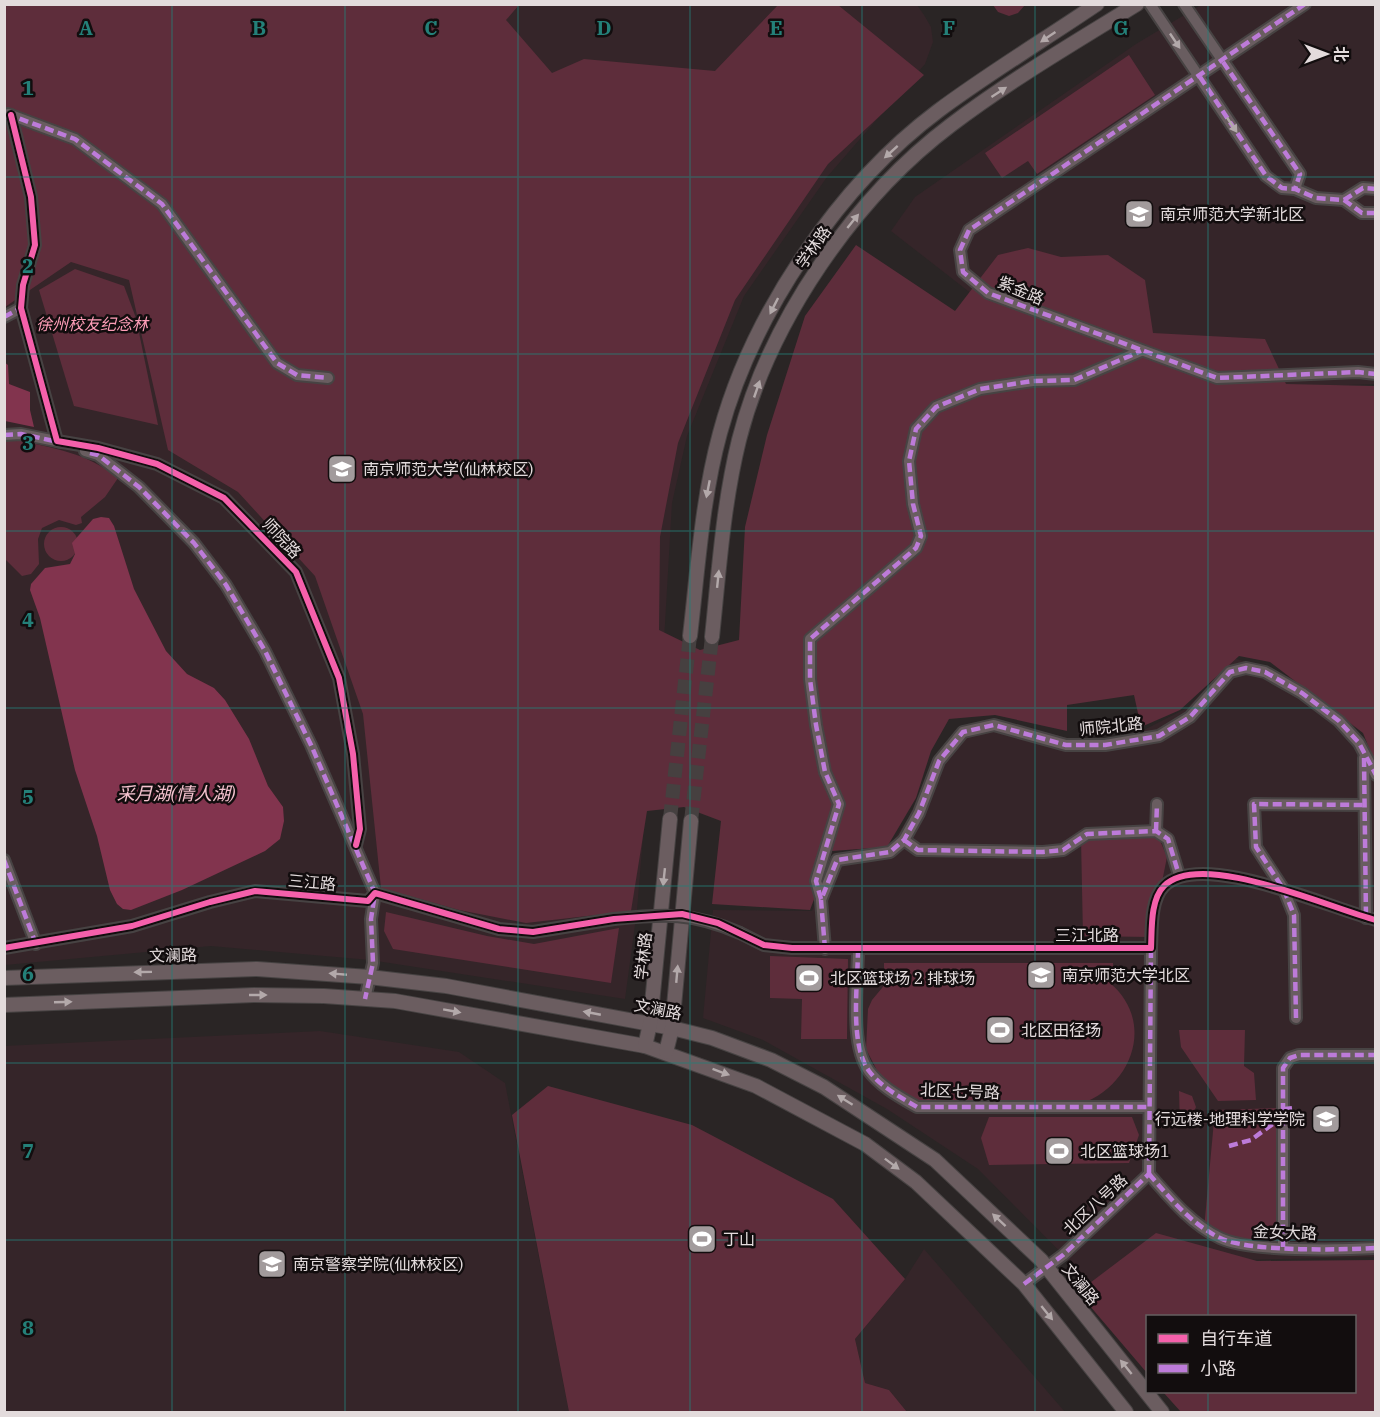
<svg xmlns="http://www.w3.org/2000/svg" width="1380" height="1417" font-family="'IBM Plex Serif','Noto Sans SC',serif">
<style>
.built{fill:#352529}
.green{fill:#5e2d3b}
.water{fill:#82344e}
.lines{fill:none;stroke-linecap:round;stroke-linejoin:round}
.major-tunnel{stroke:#464040;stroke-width:14;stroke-dasharray:14 7;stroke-linecap:butt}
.minor-casing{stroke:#474343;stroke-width:14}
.major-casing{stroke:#474343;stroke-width:16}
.minor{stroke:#695d60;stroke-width:10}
.major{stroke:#6b5d60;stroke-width:14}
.minor-bridge-casing{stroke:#474343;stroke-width:14;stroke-linecap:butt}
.minor-bridge{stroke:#695d60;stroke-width:10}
.quiet{stroke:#bd7bd9;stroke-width:4.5;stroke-dasharray:9 4.5;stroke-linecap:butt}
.cycleway-casing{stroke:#120d0e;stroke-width:10}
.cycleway{stroke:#f560ab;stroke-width:6}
.oneway{fill:#b3a9aa}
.oneway2{fill:#b2a9aa}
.grid{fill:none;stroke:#248079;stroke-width:1.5;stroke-opacity:0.55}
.labels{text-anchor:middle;stroke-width:5;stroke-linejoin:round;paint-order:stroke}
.poi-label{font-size:16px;fill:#e3dbdc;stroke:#120d0e;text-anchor:start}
.street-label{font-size:16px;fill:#e3dbdc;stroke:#120d0e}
.park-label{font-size:16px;font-style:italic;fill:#fd9db7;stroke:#120d0e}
.water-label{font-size:18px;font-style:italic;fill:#f5c3cf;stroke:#120d0e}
.grid-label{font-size:20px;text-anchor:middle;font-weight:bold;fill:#248079;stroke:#120d0e;stroke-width:5;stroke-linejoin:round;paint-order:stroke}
</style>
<rect width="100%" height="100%" fill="#2a2525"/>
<!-- built -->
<g class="built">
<path d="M5,5H917L924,15L931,27L933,42L925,64L827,177L744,296L687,436L672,503L664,641L649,764L637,910L625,999L370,960L211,946L5,965Z"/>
<path d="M1201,5H1375V384L1211,390L981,301L891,231L915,197L1136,44Z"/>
<path d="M1234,658L1298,680L1361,736L1375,766V1257L1240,1260L1119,1311L978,1169L887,1109L763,1040L703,1018L713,910L812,911L833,853L887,850L909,817L932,765L961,728L1001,721L1079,741L1136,734L1187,708Z"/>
<path d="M320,1031L459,1052L505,1083L569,1412H5L4,1046Z"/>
<path d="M924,1249L1065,1412H907L889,1390L865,1383L855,1339L905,1279Z"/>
</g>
<!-- green -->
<g class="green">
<path d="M5,5H519L506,20L552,73L584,59L715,71L778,5H838L924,75L828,164L735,300L678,443L660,537L659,630L700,650L739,640L745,527L767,435L805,316L856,245L955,311L998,255L1028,248L1061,257L1108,255L1145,280L1153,333L1265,339L1286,384L1375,386V763L1363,733L1270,662L1239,656L1180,710L1141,727L1134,695L1067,705V731L995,715L949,719L931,751L916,798L887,847L832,851L810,910L712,904L721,821L684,807L647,811L631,911L526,923L459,910L381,888L363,714L315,576L238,492L168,450L129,280L71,262L5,307Z"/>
<path d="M993,5H1025L1018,13L1009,16L998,12Z"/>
<path d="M1129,55L1155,95L1037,174L1028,161L1002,178L985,153Z"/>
<path d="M75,269L124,286L136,318L158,425L74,406L39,290Z"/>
<path d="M16,440C53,448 88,453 118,478L105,497L81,517L82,523L76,525L59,520L42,528L38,539L39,564L31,574L22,576L5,559V441Z"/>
<circle cx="61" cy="544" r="17"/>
<path d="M1156,831L1167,857L1151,937L1083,936L1081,839Z"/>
<path d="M386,912L487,936L534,944L619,928L611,983L393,949L384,931Z"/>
<path d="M770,956L848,959L847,1039H801L802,999L770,998Z"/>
<path d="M884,963H1113L1114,982L1110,983C1156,1022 1132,1086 1081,1104L915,1103L883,1082L866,1049L868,1009L872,1000L887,982L884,981Z"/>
<path d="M1179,1030H1245L1244,1066L1254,1073L1256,1100L1218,1101L1181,1047Z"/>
<path d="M548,1086L692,1125L833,1199L905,1279L855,1339L865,1383L889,1390L907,1412H569L512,1115Z"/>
<path d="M1179,1091L1192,1096L1196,1107L1190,1120L1180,1126Z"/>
<path d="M1281,1108L1283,1247L1244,1246L1204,1229L1215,1110Z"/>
<path d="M989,1117H1132L1139,1135L1129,1163L989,1165L981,1138Z"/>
<path d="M1156,1233L1257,1261L1375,1260V1412H1181L1163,1392H1354V1316H1148L1147,1373L1078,1292Z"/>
</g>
<!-- water -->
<g class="water">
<path d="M4,362L8,365L9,384L30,392V410L34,427L5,421Z"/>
<path d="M101,517L109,518L114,526L134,589L166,651L187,674L214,688L225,700L249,739L268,786L283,807L284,821L280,839L265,851L182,890L131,910L123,909L117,904L110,890L97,836L75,770L40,618L30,590L31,584L45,568L70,564L75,554L72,543L93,519Z"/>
</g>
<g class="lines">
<!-- major-tunnel -->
<g class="major-tunnel">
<path d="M670,819L690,636"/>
<path d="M691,821L712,637"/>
</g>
<!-- minor casing -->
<g class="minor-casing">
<g id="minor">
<path d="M1150,4L1266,176L1282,188L1295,189L1316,198L1344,200"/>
<path d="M1184,4L1300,174L1295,189"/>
<path d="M1305,4L969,230L960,250L963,272L988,293L1217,378L1358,372L1376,374"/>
<path d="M8,114L75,139L162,204L277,363L297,375L328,378"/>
<path d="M11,115L31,197L35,245L23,285L21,308L57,441L98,448L157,464L224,498L296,572L339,678L353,754L360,829L356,845"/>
<path d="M1344,200L1362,213H1376"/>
<path d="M1344,200L1363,188L1376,189"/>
<path d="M4,317L21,308"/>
<path d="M4,435L21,434L61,442"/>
<path d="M85,451L98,455L139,487L194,543L226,585L265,651L311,745L375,893L371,919L373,963L365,999"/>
<path d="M1364,758L1366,918"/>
<path d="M1156,831L1157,804"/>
<path d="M904,840L918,850L1043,852L1063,850L1087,834L1156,831L1168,839L1179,875"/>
<path d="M4,860L36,944"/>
<path d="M821,898L816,881L839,804L825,772L816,725L810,679V639L916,548L921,536L913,504L909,461L916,429L936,407L980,389L1033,381L1074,380L1141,351"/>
<path d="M740,933L764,945L792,948H1151C1152,930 1150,900 1164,886C1201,849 1329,908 1376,920"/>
<path d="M4,948L132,926L210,902L255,891L368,901L375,893L499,929L533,932L614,919"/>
<path d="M825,949L821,900L837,860L890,852L904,840L919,813L939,761L963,732L994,725L1066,745H1105L1159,736L1190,717L1230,672L1246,668L1265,672L1302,693L1339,721L1359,743L1376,775"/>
<path d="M858,949C858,983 849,1044 869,1071C881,1087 900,1097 917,1107H1149"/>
<path d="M1296,1018L1294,915L1284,890L1256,847L1254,804L1364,805"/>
<path d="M1149,1174C1170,1198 1191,1224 1220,1238C1248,1252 1341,1250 1376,1248"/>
<path d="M1149,1174L1151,948"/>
<path d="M1283,1247V1068L1290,1058L1299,1055H1376"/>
<path d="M1024,1284L1063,1255L1149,1174"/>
</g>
</g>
<!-- major casing -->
<g class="major-casing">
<g id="major">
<path d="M690,636C698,568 702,499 720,433C752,314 839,185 938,111C989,73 1044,40 1097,4"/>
<path d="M712,637C719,571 723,505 739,440C769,322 854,198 951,125C1009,81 1074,43 1137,4"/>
<path d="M4,978L257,969L369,977L446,986L672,1028L712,1038L771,1060L824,1087L935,1160L1041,1260L1162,1412"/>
<path d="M4,1005L254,995L324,996L395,1001L645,1046L756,1086L865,1144L916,1182L1024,1284L1126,1412"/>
<path d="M645,1046L650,1024L670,819"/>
<path d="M666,1052L672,1028L691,821"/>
</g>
</g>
<!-- minor -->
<use href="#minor" class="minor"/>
<!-- major -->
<use href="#major" class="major"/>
<!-- minor-bridge casing -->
<g class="minor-bridge-casing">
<path id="minor-bridge" d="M614,919C665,914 692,912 740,933"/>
</g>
<!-- minor-bridge -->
<use href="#minor-bridge" class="minor-bridge"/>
<!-- quiet -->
<g class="quiet">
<path d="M1305,4L969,230L960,250L963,272L988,293L1217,378L1358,372L1376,374"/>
<path d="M1223,62L1300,174L1295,189"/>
<path d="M1200,77L1266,176L1282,188L1295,189L1316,198L1344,200"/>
<path d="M7,114L75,139L162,204L277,363L297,375L328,378"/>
<path d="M1344,200L1362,213H1376"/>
<path d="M1344,200L1363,188L1376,189"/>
<path d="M4,317L21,308"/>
<path d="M4,435L21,434L59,442"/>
<path d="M90,453L98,455L139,487L194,543L226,585L265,651L311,745L375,893L371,919L373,963L365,999"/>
<path d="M1364,758L1366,918"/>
<path d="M1156,831L1157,804"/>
<path d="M904,840L918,850L1043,852L1063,850L1087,834L1156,831L1168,839L1179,875"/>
<path d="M4,860L36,944"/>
<path d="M821,899L816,881L839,804L825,772L816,725L810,679V639L916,548L921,536L913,504L909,461L916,429L936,407L980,389L1033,381L1074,380L1141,351"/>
<path d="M825,949L821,900L837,860L890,852L904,840L919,813L939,761L963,732L994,725L1066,745H1105L1159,736L1190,717L1230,672L1246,668L1265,672L1302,693L1339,721L1359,743L1376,775"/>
<path d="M858,949C858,983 849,1044 869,1071C881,1087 900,1097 917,1107H1149"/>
<path d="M1296,1018L1294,915L1284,890L1256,847L1254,804L1364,805"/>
<path d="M1229,1146L1251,1140L1278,1120L1285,1109L1293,1108"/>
<path d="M1149,1174C1170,1198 1191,1224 1220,1238C1248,1252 1341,1250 1376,1248"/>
<path d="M1149,1174L1151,948"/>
<path d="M1283,1247V1068L1290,1058L1299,1055H1376"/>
<path d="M1024,1284L1063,1255L1149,1174"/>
</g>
<!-- cycleway casing -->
<g class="cycleway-casing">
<g id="cycleway">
<path d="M11,115L31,197L35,245L23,285L21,308L57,441L98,448L157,464L224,498L296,572L339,678L353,754L360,829L356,845"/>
<path d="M4,948L132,926L210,902L255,891L368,901L375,893L499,929L533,932L614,919L682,914L718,923L764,945L792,948H1151C1152,930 1150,900 1164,886C1201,849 1329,908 1376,920"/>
</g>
</g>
<!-- cycleway -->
<use href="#cycleway" class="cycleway"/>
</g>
<!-- one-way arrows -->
<defs><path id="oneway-solid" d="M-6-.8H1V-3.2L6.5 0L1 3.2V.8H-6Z" transform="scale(1.5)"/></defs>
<g class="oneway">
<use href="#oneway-solid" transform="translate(1048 37) rotate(146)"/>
<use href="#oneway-solid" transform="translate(999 92) rotate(-33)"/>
<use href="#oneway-solid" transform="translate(891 152) rotate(138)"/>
<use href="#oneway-solid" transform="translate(853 221) rotate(-51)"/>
<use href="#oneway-solid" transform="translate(774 306) rotate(117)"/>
<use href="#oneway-solid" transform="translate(757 389) rotate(-71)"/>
<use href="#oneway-solid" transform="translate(708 489) rotate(101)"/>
<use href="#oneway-solid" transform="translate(718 579) rotate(-84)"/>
<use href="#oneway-solid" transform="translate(664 877) rotate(96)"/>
<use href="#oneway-solid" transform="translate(143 972) rotate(179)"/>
<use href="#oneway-solid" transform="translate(338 974) rotate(-175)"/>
<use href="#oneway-solid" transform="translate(677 974) rotate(-85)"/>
<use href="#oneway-solid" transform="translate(258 995)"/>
<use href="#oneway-solid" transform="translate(63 1002) rotate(-2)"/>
<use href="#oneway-solid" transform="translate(452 1011) rotate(10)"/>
<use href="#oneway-solid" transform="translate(592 1013) rotate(-169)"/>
<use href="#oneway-solid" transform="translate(721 1072) rotate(20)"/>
<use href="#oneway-solid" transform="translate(845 1100) rotate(-148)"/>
<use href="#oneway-solid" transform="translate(892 1164) rotate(37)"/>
<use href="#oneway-solid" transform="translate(999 1220) rotate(-137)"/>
<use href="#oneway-solid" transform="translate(1047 1313) rotate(51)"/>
<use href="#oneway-solid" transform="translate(1126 1367) rotate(-129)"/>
</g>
<g class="oneway2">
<use href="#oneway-solid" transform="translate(1175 41) rotate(56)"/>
<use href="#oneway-solid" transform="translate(1232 125) rotate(56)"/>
</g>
<!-- grid -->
<path class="grid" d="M172,4V1412M345,4V1412M518,4V1412M690,4V1412M862,4V1412M1035,4V1412M1208,4V1316M4,177H1376M4,354H1376M4,531H1376M4,708H1376M4,886H1376M4,1063H1376M4,1240H1376M1208,1392V1412"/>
<!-- icons -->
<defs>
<g id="university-square" transform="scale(1.5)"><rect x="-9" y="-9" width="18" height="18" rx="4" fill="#a29b9c" stroke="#120d0e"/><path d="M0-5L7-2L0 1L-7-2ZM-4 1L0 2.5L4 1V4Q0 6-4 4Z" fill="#fff"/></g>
<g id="stadium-square" transform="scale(1.5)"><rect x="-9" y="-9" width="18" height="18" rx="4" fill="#a29b9c" stroke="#120d0e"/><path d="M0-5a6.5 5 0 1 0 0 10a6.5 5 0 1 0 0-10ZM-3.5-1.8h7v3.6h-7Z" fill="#fff"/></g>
</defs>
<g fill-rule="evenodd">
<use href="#university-square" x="1139" y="214"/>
<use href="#university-square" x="342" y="469"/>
<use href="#university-square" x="1041" y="975"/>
<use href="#stadium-square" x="809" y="978"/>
<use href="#stadium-square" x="1000" y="1030"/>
<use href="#university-square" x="1326" y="1119"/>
<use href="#stadium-square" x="1059" y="1151"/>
<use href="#stadium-square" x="702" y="1239"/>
<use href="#university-square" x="272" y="1264"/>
</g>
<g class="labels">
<!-- poi labels -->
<g class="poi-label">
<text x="1160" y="220">南京师范大学新北区</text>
<text x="363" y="475">南京师范大学(仙林校区)</text>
<text x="1062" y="981">南京师范大学北区</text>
<text x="830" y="984">北区篮球场 2 排球场</text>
<text x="1021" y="1036">北区田径场</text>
<text x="1305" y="1125" text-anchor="end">行远楼-地理科学学院</text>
<text x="1080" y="1157">北区篮球场1</text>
<text x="723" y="1245">丁山</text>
<text x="293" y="1270">南京警察学院(仙林校区)</text>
</g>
<!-- street labels -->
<g class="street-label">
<text transform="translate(813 247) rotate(-55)" y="6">学林路</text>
<text transform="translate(1021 290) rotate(23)" y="6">紫金路</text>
<text transform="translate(282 538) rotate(47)" y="6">师院路</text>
<text transform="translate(1111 726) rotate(-6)" y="6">师院北路</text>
<text transform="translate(312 882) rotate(5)" y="6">三江路</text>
<text x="1087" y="941">三江北路</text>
<text transform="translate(173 955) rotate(-1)" y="6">文澜路</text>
<text transform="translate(643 956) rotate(-84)" y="6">学林路</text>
<text transform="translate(658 1009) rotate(11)" y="6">文澜路</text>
<text transform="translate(960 1091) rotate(2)" y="6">北区七号路</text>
<text transform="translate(1095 1204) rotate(-43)" y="6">北区八号路</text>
<text transform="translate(1285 1232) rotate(2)" y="6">金女大路</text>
<text transform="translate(1081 1284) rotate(51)" y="6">文澜路</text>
</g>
<!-- park labels -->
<g class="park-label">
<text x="92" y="330">徐州校友纪念林</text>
</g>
<!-- water labels -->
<g class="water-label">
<text x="176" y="800">采月湖(情人湖)</text>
</g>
</g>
<g class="grid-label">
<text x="86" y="35">A</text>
<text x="259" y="35">B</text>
<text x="431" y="35">C</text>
<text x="604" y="35">D</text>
<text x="776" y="35">E</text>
<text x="949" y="35">F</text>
<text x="1121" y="35">G</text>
<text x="28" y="95">1</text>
<text x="28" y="273">2</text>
<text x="28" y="450">3</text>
<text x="28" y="627">4</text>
<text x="28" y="804">5</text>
<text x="28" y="981">6</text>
<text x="28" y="1158">7</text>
<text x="28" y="1335">8</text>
</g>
<!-- border -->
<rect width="1380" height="1417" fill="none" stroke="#e3dbdc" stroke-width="12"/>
<!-- legend -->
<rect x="1146" y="1315" width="210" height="78" fill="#120d0e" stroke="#665f60" stroke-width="1.5"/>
<rect x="1158" y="1334" width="30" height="9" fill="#f560ab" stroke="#665f60" stroke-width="1.5"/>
<text x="1200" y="1345" font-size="18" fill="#e3dbdc">自行车道</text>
<rect x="1158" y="1364" width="30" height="9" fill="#bd7bd9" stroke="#665f60" stroke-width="1.5"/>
<text x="1200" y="1375" font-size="18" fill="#e3dbdc">小路</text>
<!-- north arrow -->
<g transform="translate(1326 54) rotate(90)" stroke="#120d0e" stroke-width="4.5" paint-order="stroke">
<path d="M0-4.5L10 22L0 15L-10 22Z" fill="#e3dbdc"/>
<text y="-9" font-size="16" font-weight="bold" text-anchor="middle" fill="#e3dbdc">北</text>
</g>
</svg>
